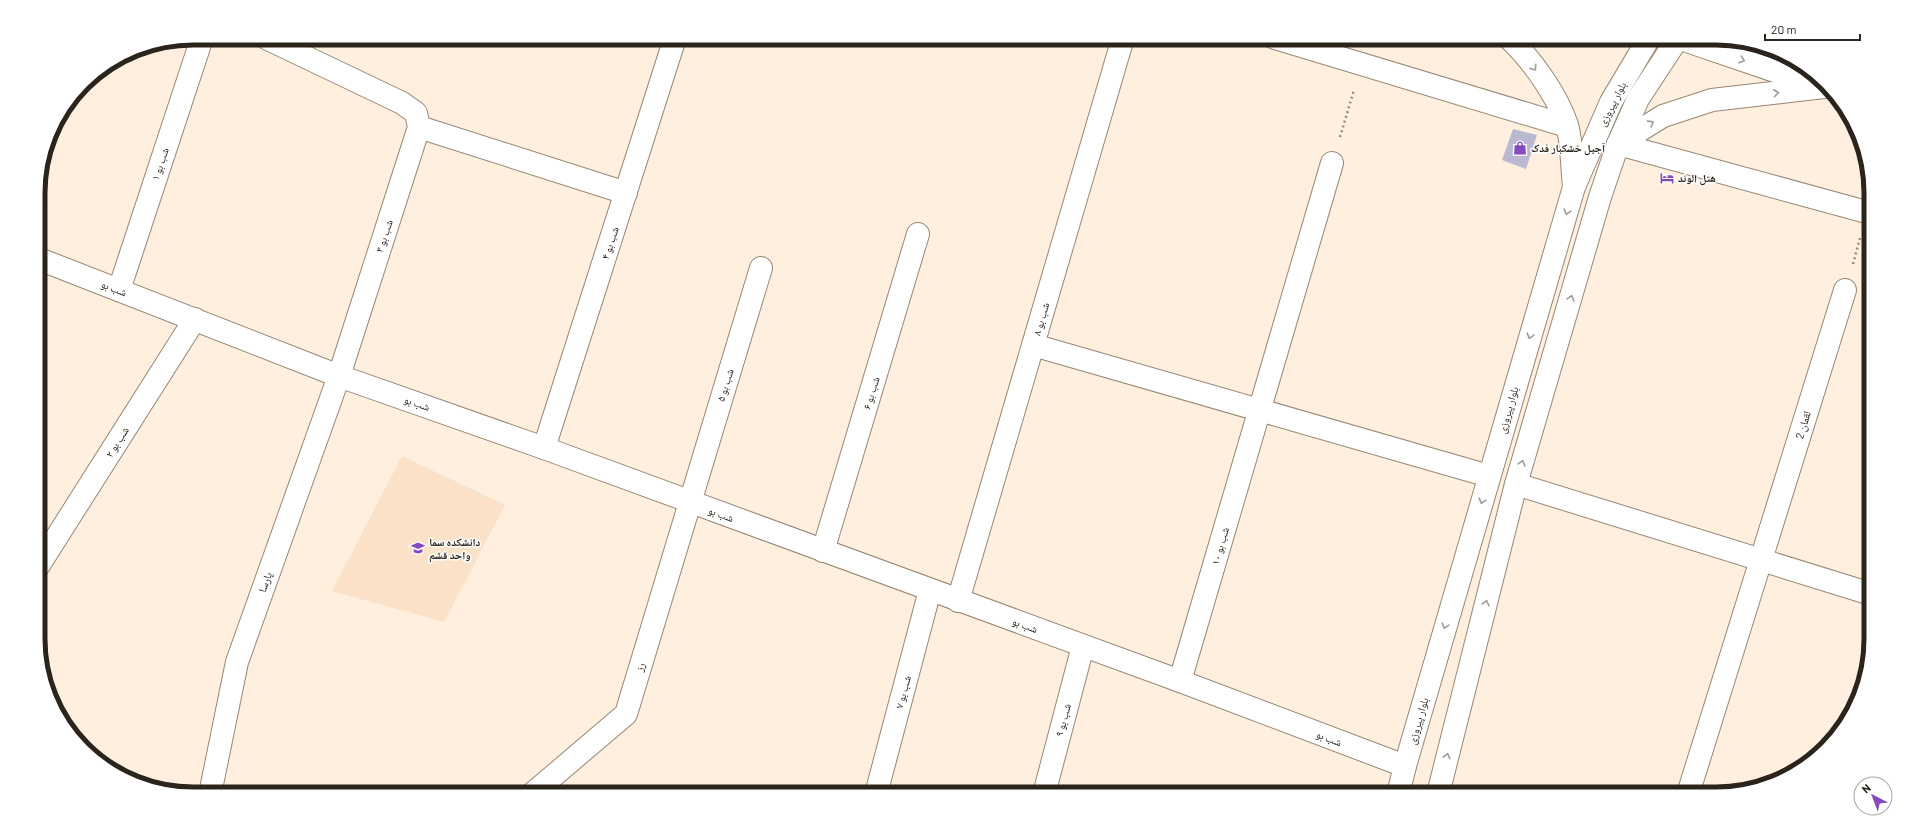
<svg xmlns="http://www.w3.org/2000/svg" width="1909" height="832" font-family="Barlow,'Noto Naskh Arabic',sans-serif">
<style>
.built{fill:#fae1c7}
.building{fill:#bbb8d1}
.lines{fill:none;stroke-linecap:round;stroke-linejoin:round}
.street-casing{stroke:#988674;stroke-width:24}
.secondary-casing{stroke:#988674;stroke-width:24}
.primary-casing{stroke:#988674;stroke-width:24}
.path{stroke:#988c80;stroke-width:2.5;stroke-dasharray:2 3;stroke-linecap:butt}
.street{stroke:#fff;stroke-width:22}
.secondary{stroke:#fff;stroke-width:22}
.primary{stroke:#fff;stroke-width:22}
.oneway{stroke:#a09c99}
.labels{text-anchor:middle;stroke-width:3;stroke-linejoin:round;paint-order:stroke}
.street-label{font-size:11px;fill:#2b241d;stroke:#fff}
.poi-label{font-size:11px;font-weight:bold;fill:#2b241d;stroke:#fff;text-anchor:start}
.rim{fill:none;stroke:#2b241d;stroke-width:5}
</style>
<rect width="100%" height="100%" fill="#ffefdf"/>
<!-- built -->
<path class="built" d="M402,456L505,505L444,622L332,591Z"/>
<!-- building -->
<path class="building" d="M1513,129L1537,135L1526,169L1502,160Z"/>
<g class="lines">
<!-- street casing -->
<g class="street-casing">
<g id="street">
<path d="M1275,38L1567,126"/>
<path d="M419,127L626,193"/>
<path d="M1618,144L1870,213"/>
<path d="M39,259L339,376L544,448L1180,681L1405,766"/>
<path d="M119,290L202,38"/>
<path d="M1033,345L1489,476"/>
<path d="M544,448L675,38"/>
<path d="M1516,484L1871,594"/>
<path d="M823,551L918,234"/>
<path d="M39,565L195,319"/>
<path d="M958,601L1123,38"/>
<path d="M1180,681L1332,163"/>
<path d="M210,794L237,662L339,376L419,127L416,113L402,103L266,38"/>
<path d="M532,794L626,714L761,268"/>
<path d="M876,794L930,590"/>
<path d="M1044,794L1083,646"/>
<path d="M1688,794L1845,290"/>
</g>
</g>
<!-- secondary casing -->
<g class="secondary-casing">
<g id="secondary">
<path d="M1398,794L1405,766L1574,187L1611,102L1649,38"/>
<path d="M1438,794L1516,484L1600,197L1618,144L1638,99L1678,38"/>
</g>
</g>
<!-- primary casing -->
<g class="primary-casing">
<g id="primary">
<path d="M1509,38C1532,60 1557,95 1567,125C1572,142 1572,169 1574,187"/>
<path d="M1678,38L1819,86"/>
<path d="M1618,144L1663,116L1712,100L1824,87"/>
</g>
</g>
<!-- path -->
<g class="path">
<path d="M1340,137L1354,90"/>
<path d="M1853,264L1860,238"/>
</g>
<!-- street -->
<use href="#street" class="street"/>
<!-- secondary -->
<use href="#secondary" class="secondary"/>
<!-- primary -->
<use href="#primary" class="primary"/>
</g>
<!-- one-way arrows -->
<defs><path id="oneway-chevron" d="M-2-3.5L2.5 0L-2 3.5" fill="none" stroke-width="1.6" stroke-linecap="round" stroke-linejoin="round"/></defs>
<g class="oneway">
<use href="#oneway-chevron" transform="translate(1742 60) rotate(19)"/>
<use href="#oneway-chevron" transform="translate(1534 68) rotate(55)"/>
<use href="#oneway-chevron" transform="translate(1776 93) rotate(-6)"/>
<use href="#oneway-chevron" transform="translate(1651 123) rotate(-32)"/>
<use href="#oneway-chevron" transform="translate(1567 212) rotate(106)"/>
<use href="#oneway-chevron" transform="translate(1571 298) rotate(-74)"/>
<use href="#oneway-chevron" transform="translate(1530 336) rotate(106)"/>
<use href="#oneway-chevron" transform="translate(1522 463) rotate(-74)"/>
<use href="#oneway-chevron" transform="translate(1482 501) rotate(106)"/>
<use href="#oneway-chevron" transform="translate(1486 603) rotate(-76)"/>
<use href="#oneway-chevron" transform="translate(1445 626) rotate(106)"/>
<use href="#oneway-chevron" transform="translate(1447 756) rotate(-76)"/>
</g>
<!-- icons -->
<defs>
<g id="shop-bare" transform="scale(1.08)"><path d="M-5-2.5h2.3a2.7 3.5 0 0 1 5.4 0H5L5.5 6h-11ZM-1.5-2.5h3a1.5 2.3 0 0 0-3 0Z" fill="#864ac0" stroke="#fff" stroke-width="2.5" paint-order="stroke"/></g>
<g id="hotel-bare" transform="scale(1.08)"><path d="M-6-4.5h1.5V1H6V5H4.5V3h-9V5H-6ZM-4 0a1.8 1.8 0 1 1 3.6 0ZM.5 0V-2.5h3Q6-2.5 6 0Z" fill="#864ac0" stroke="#fff" stroke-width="2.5" paint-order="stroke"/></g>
<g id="university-bare" transform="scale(1.08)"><path d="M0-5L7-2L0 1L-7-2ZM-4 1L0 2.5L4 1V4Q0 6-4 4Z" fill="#864ac0" stroke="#fff" stroke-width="2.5" paint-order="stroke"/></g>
</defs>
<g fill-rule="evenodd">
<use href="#shop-bare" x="1520" y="148"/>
<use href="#hotel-bare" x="1667" y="178"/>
<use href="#university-bare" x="418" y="548"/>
</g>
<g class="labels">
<!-- street labels -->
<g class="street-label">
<text transform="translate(1612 104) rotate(-63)" y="4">بلوار پیروزی</text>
<text transform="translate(160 164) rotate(-72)" y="4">شب بو ۱</text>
<text transform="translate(384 236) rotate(-72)" y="4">شب بو ۳</text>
<text transform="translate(610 243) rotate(-72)" y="4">شب بو ۴</text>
<text transform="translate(114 288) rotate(21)" y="4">شب بو</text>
<text transform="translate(1041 319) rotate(-74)" y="4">شب بو ۸</text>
<text transform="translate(725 385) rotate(-73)" y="4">شب بو ۵</text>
<text transform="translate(871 393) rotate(-73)" y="4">شب بو ۶</text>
<text transform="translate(417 403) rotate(19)" y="4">شب بو</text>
<text transform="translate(1508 410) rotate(-74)" y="4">بلوار پیروزی</text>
<text transform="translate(1803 425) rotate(-73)" y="4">لقمان 2</text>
<text transform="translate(117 442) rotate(-58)" y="4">شب بو ۲</text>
<text transform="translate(721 514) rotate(20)" y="4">شب بو</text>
<text transform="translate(1220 546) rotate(-74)" y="4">شب بو ۱۰</text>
<text transform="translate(265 582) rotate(-70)" y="4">پارسا</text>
<text transform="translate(1025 625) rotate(20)" y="4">شب بو</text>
<text transform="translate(640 667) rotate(-73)" y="4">رز</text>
<text transform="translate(903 692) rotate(-75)" y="4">شب بو ۷</text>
<text transform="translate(1063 720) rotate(-75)" y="4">شب بو ۹</text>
<text transform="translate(1418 721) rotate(-74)" y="4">بلوار پیروزی</text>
<text transform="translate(1329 738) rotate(21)" y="4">شب بو</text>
</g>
<!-- poi labels -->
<g class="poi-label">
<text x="1531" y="152">آجیل خشکبار فدک</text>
<text x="1678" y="182">هتل الوند</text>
<text x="429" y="546">دانشکده سما<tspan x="429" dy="13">واحد قشم</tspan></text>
</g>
</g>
<!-- crop -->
<path d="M0 0H1909V832H0ZM193 45H1716A148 148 0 0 1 1864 193V639A148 148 0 0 1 1716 787H193A148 148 0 0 1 45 639V193A148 148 0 0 1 193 45Z" fill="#fff" fill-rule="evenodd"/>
<path class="rim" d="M193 45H1716A148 148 0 0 1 1864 193V639A148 148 0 0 1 1716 787H193A148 148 0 0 1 45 639V193A148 148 0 0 1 193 45Z"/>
<!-- north arrow -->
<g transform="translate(1873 796) rotate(318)"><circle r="19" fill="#ffffff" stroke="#aaa7a5"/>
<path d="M0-3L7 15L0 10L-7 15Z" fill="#864ac0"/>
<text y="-6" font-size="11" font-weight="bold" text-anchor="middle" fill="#2b241d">N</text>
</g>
<!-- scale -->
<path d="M1765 34v6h95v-6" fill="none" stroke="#2b241d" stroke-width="2"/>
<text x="1771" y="34" font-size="12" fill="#2b241d" stroke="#ffffff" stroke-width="3" paint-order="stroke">20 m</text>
</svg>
